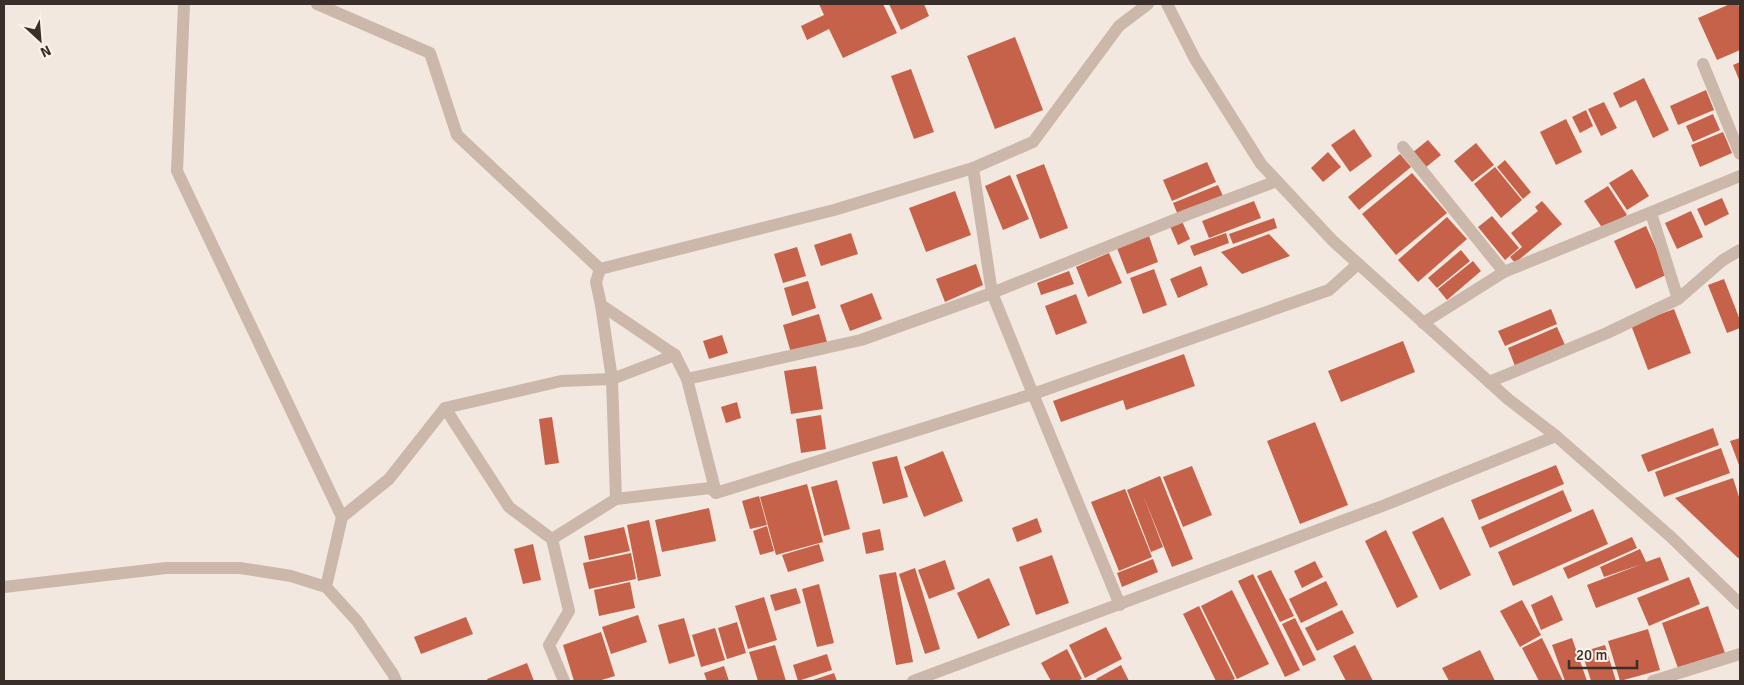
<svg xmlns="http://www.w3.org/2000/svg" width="1744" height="685" font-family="Signika,sans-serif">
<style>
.building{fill:#c66249}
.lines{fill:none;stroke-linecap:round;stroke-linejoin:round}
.minor{stroke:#cbb8aa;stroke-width:12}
.tertiary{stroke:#cbb8aa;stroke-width:12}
</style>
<rect width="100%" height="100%" fill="#f3e8df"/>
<!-- building -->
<g class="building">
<path d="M819,4H883L897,33L843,58L829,29L807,40L801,26L824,15Z"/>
<path d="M889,4H924L929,16L901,30Z"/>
<path d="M1730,4H1738L1740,9V50L1717,60L1698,18Z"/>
<path d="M1015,37L1043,110L995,129L967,56Z"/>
<path d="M1740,62V82L1733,65Z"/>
<path d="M911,69L934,132L914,139L891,76Z"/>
<path d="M1644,78L1669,130L1653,138L1636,100L1620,108L1613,93Z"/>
<path d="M1706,90L1714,110L1678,125L1670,106Z"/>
<path d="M1604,102L1617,128L1601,136L1588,109Z"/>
<path d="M1586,110L1593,126L1580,133L1572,117Z"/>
<path d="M1713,114L1720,130L1693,142L1686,126Z"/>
<path d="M1566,119L1582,152L1556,165L1540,132Z"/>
<path d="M1354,129L1372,156L1350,172L1331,145Z"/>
<path d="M1723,132L1732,153L1700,167L1691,145Z"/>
<path d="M1428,140L1441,155L1425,168L1412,153Z"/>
<path d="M1476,143L1494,165L1472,182L1454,161Z"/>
<path d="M1328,152L1341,167L1323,182L1311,168Z"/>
<path d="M1400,154L1411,167L1359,210L1348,197Z"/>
<path d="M1505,160L1531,192L1523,199L1497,167Z"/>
<path d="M1207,162L1216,182L1172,201L1163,180Z"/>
<path d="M1044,164L1068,228L1040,239L1016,175Z"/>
<path d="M1495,167L1522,200L1501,218L1474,184Z"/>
<path d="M1632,169L1649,196L1627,210L1609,183Z"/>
<path d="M1412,173L1447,213L1396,255L1362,214Z"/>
<path d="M1010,175L1029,219L1003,230L985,186Z"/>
<path d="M1218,185L1223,196L1178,215L1173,203Z"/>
<path d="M1608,186L1627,215L1603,229L1584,201Z"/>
<path d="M955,191L971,235L926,252L909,208Z"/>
<path d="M1722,198L1729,214L1705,226L1697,209Z"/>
<path d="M1254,201L1261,218L1209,238L1202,221Z"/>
<path d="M1542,201L1562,224L1515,263L1510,257L1522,247L1511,233L1538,211L1535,207Z"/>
<path d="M1691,211L1703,237L1677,249L1665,223Z"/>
<path d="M1492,216L1519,248L1505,260L1478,227Z"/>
<path d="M1447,217L1467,239L1418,282L1398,260Z"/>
<path d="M1274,218L1277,228L1233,244L1229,234Z"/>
<path d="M1181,219L1190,239L1178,245L1169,224Z"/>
<path d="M1646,226L1668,274L1636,289L1614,241Z"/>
<path d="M851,233L858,254L821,266L814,245Z"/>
<path d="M1226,233L1229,243L1194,256L1190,246Z"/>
<path d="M1269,234L1290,256L1242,274L1221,252Z"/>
<path d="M1149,236L1158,262L1127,274L1117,248Z"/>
<path d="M797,247L806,276L783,283L774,254Z"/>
<path d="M1461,250L1470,261L1437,288L1428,278Z"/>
<path d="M1109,253L1122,283L1088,297L1076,267Z"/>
<path d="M1473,261L1481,271L1447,300L1438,289Z"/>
<path d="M976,264L983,285L945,302L936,279Z"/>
<path d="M1201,266L1208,285L1178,298L1170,279Z"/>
<path d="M1154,269L1167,305L1143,314L1130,278Z"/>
<path d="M1069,271L1074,284L1041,295L1037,283Z"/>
<path d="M1724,279L1740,320V328L1727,333L1708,285Z"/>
<path d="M808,281L816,308L792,316L784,288Z"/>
<path d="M872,293L882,319L850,331L840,305Z"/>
<path d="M1076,294L1087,323L1056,335L1045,306Z"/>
<path d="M1551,309L1557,324L1505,346L1498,331Z"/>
<path d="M1674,309L1691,353L1648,370L1631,325Z"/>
<path d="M819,314L827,342L791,353L783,325Z"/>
<path d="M1557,327L1565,345L1515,366L1508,348Z"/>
<path d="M722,335L728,353L709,359L703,341Z"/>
<path d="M1403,341L1415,372L1341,402L1328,371Z"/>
<path d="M1184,354L1195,386L1126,410L1123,400L1061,422L1053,401Z"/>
<path d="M816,366L823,409L791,414L784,371Z"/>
<path d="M737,402L741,418L726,423L721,407Z"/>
<path d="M821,415L826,449L801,453L796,419Z"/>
<path d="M552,417L559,463L545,465L539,419Z"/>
<path d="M1315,422L1348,505L1300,524L1267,441Z"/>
<path d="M1713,428L1719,445L1648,472L1641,455Z"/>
<path d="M1740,438V464L1739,465L1730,441Z"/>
<path d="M1721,448L1730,473L1664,497L1655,472Z"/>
<path d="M943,451L963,501L924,517L904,467Z"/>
<path d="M897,456L908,497L883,504L872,462Z"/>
<path d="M1556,465L1564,484L1479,520L1471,500Z"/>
<path d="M1192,466L1212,515L1183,527L1163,477Z"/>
<path d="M1160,476L1193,559L1172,567L1143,495L1163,547L1151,552L1127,490Z"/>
<path d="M1733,478L1740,500V558H1738L1675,498Z"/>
<path d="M837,480L850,529L824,536L811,487Z"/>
<path d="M807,484L823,542L776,555L760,497Z"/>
<path d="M1125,489L1152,557L1119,571L1091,502Z"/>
<path d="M1563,490L1572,511L1490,548L1481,527Z"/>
<path d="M759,496L767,525L750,529L742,501Z"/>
<path d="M709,508L716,541L662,552L655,520Z"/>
<path d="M1593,509L1608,544L1513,586L1498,552Z"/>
<path d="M1443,517L1471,575L1440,590L1412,532Z"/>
<path d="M1037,518L1042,532L1017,542L1012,528Z"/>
<path d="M649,520L661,576L638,581L627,525Z"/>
<path d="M767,526L774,551L760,555L753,531Z"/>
<path d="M624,527L630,551L589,560L584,536Z"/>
<path d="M880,529L884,550L866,554L862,533Z"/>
<path d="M1386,530L1418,597L1397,608L1365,541Z"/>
<path d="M1632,537L1637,548L1568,579L1563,568Z"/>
<path d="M533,544L541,580L523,584L514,549Z"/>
<path d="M819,544L824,561L788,572L782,555Z"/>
<path d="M1640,549L1646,562L1660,557L1669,580L1596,608L1587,585L1642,564L1604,577L1600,567Z"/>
<path d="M631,553L636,579L589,589L583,563Z"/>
<path d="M1052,555L1069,603L1036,615L1019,567Z"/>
<path d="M1153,559L1158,572L1122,587L1117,573Z"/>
<path d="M945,560L955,589L929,599L918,570Z"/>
<path d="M1315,561L1323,577L1302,588L1294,571Z"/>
<path d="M915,568L940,649L925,654L899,574Z"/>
<path d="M1271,570L1294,616L1280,622L1257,576Z"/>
<path d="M896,572L913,662L896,665L879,575Z"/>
<path d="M1253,574L1300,670L1285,677L1238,581Z"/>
<path d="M1689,577L1700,604L1649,626L1637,598Z"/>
<path d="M989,578L1010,625L978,639L957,593Z"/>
<path d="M1326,581L1338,605L1301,623L1289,599Z"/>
<path d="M630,582L635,608L599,616L594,590Z"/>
<path d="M819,584L834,643L817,647L802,589Z"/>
<path d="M796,588L801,603L775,611L770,595Z"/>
<path d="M1232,590L1269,664L1237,679L1201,606Z"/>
<path d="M1552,595L1563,620L1541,630L1531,605Z"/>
<path d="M764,597L777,640L748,649L735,606Z"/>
<path d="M1522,600L1541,635L1520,647L1500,611Z"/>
<path d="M1199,606L1235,679L1230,681H1216L1183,614Z"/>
<path d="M1708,606L1725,653L1679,671L1662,623Z"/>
<path d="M1342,610L1354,633L1317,651L1305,628Z"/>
<path d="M638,615L647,642L611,654L602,627Z"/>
<path d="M466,617L473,634L421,654L414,637Z"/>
<path d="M684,618L695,656L669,664L658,625Z"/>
<path d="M1295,618L1316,660L1303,666L1282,624Z"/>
<path d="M737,622L746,653L727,659L718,628Z"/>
<path d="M1106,627L1122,659L1085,678L1069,645Z"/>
<path d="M715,628L725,660L701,667L692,635Z"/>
<path d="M1648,629L1660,670L1620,681L1608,641Z"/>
<path d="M601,632L615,676L598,681H574L563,645Z"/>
<path d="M1542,638L1563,681H1539L1522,648Z"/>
<path d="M1572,638L1587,681H1565L1552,645Z"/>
<path d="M775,645L786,681H758L749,652Z"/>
<path d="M1355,645L1373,681H1346L1333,656Z"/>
<path d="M1605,645L1616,681H1591L1582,652Z"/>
<path d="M1067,649L1082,679L1077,681H1051L1041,663Z"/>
<path d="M1480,650L1495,681H1449L1442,668Z"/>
<path d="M827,654L832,670L798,681L793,665Z"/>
<path d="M527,663L534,681H488L487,679Z"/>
<path d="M1121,665L1129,681H1098L1096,679Z"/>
<path d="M724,666L729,681H707L704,673Z"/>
<path d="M834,673L837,681H810Z"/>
</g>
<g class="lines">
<!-- minor -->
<g class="minor">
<path d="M184,4L177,171L342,517"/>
<path d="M317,4L430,53L457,135L600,269L596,282L601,305L675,355L687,379"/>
<path d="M1703,64L1740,154"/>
<path d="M1403,147L1504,272"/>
<path d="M1651,213L1678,299"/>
<path d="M600,269L834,210L973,168"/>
<path d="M601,305L612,379L616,499"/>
<path d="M1423,323L1504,272L1740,176"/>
<path d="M1489,382L1607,333L1678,299L1723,260L1740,250"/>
<path d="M445,408L561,381L612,379L675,355"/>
<path d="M1556,436L1671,537L1740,604"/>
<path d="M716,493L687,379L861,340L992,293L1189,214L1277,181"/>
<path d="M552,539L569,611L549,645L564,681"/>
<path d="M326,587L342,517L389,479L445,408L509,507L552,539L616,499L710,488L716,493L1033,394L992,293L973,168L1033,142L1119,26L1148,4"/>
<path d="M1120,605L1033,394L1329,290L1358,264"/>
<path d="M1653,681L1740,654"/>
</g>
<!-- tertiary -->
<g class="tertiary">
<path d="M4,587L166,568H240L291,576L326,587L357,621L393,674L396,681"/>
<path d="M913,681L1385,505L1556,436L1508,399L1333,241L1261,164L1195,59L1167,4"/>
</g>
</g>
<!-- border -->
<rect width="1744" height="685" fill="none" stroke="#392e2a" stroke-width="10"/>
<!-- north arrow -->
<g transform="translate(40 40) rotate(154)" stroke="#faf3eb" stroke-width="4" paint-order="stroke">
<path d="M0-4L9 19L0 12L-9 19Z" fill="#392e2a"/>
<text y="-8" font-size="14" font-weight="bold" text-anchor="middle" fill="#392e2a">N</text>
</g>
<!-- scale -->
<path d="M1569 660v8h68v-8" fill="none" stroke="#392e2a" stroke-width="2.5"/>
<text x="1576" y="660" font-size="15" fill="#392e2a" stroke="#faf3eb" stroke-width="4" paint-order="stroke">20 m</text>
</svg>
